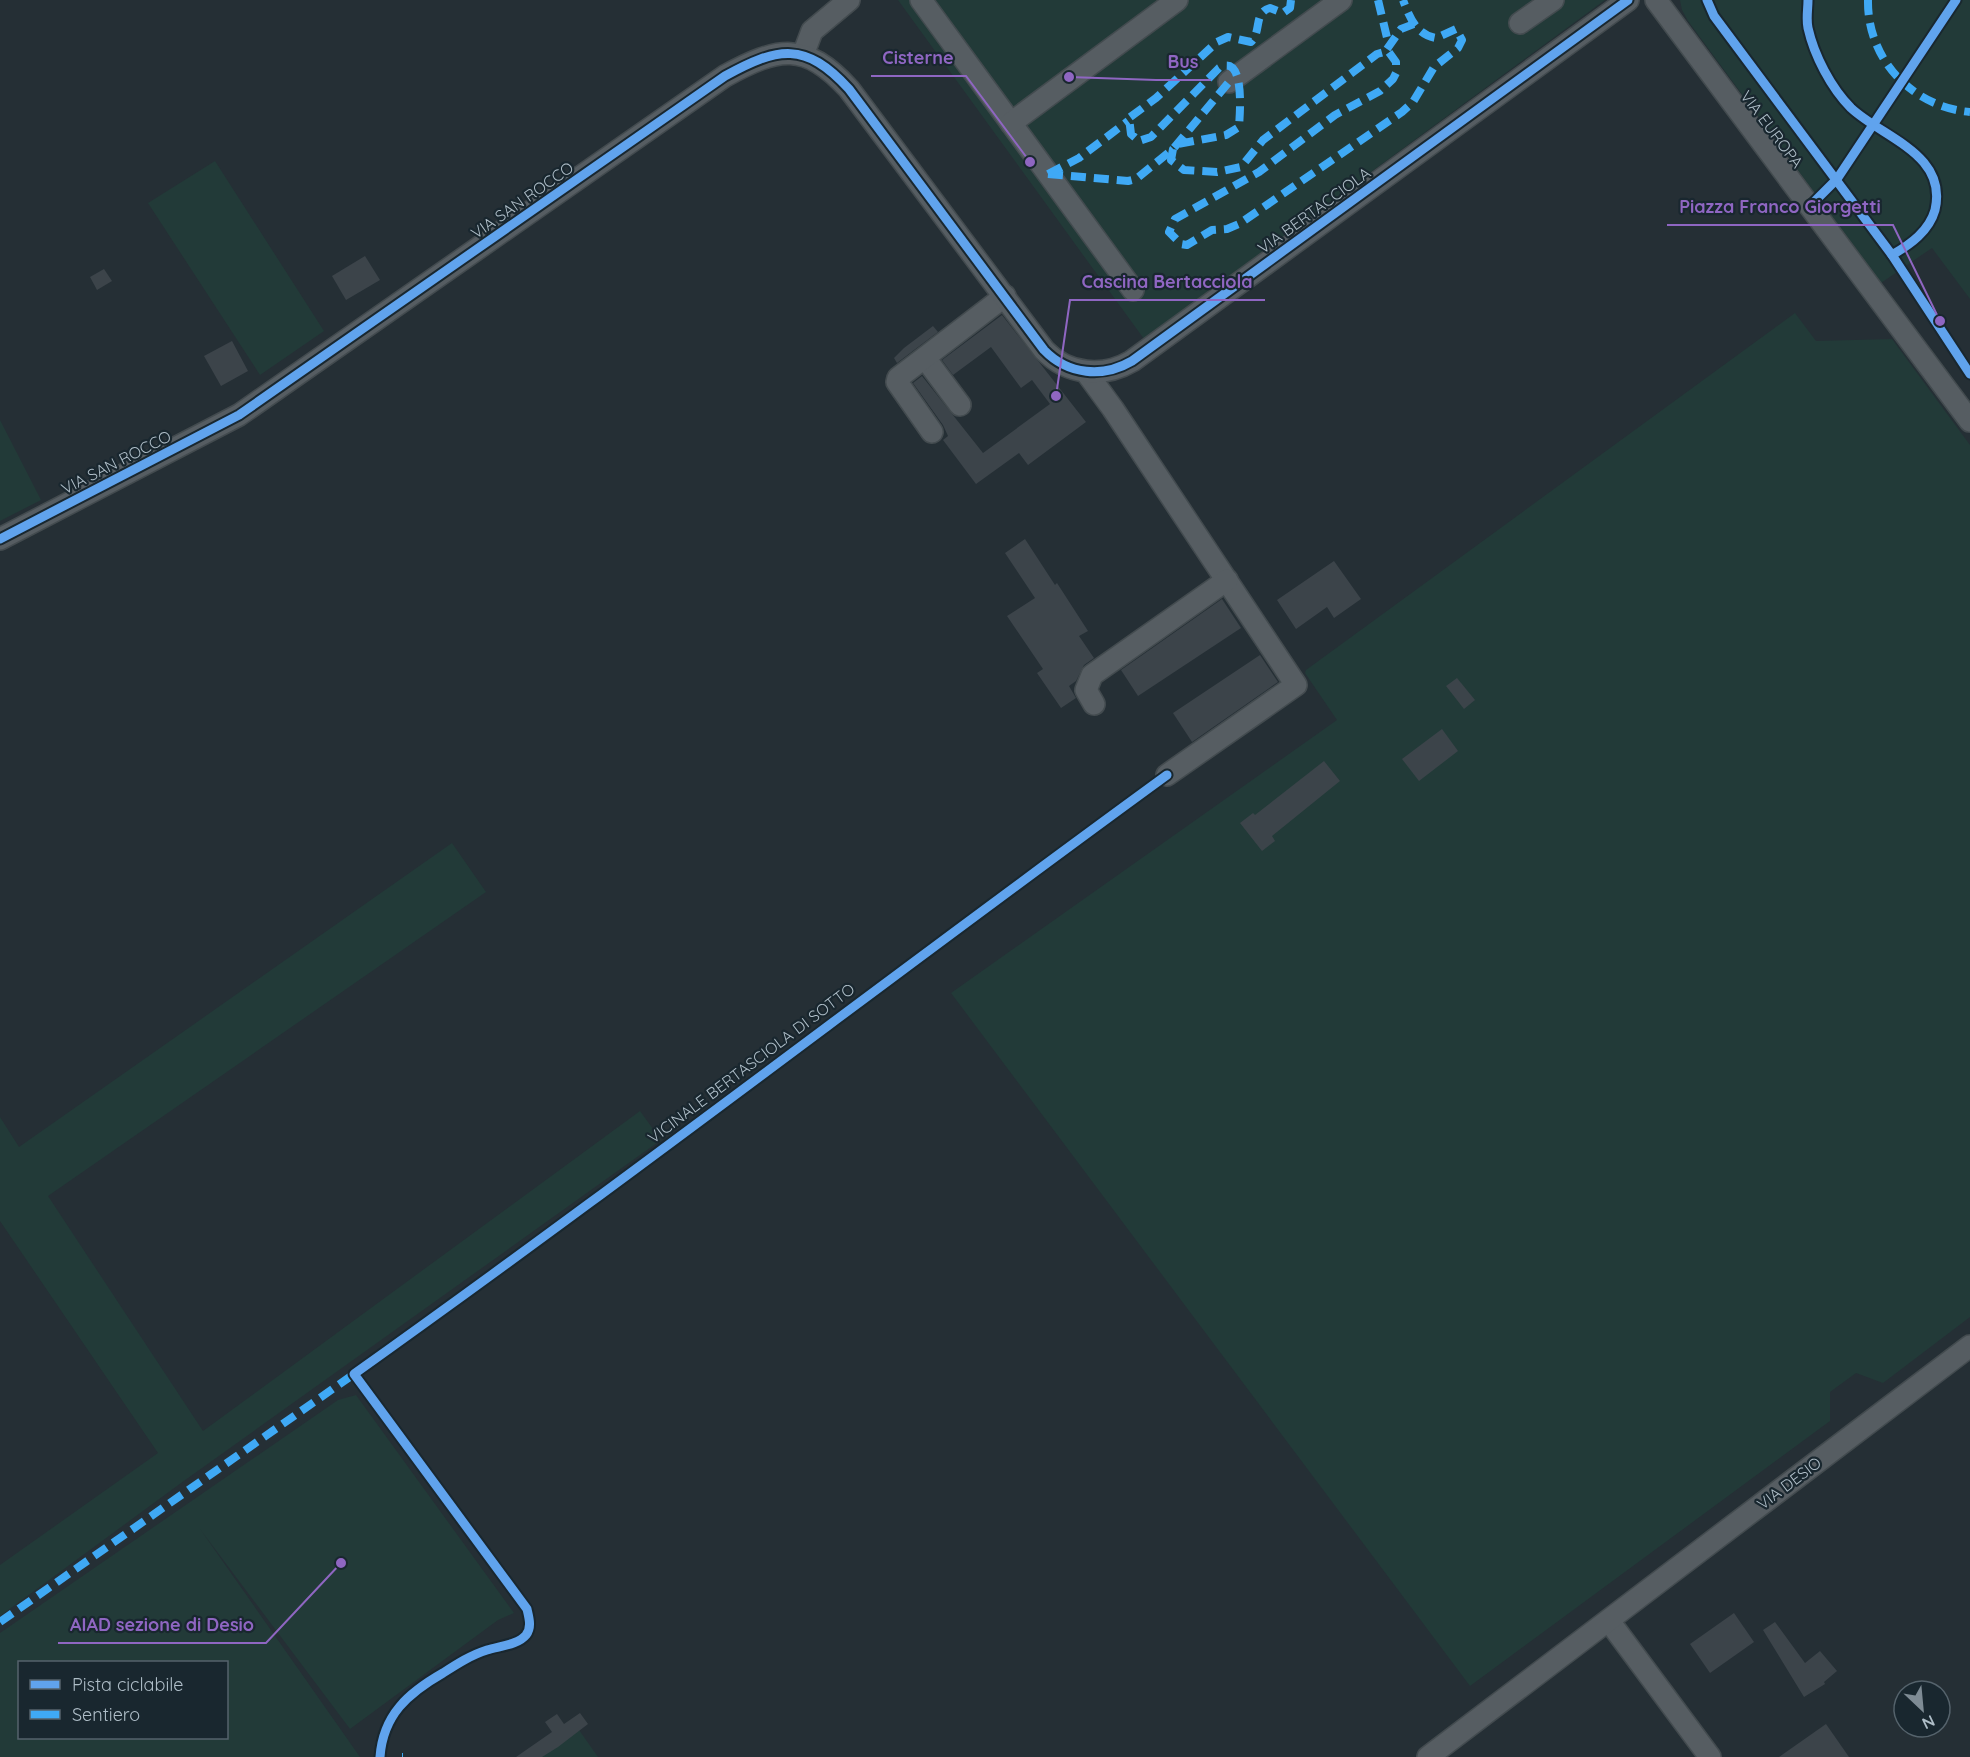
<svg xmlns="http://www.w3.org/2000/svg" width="1970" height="1757" font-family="Quicksand,sans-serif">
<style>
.green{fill:#223a38;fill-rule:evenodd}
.building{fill:#3c444a}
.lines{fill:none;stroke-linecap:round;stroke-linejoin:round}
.minor-casing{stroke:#434b4f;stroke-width:24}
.minor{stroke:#565d62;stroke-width:21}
.quiet{stroke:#3fa9f5;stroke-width:8;stroke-dasharray:15 8;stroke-linecap:butt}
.cycleway-casing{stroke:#19272f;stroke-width:13}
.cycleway{stroke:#60a3ed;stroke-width:9}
.labels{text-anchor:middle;stroke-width:4.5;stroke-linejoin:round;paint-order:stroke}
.street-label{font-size:16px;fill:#aebdc7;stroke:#19272f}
.leader{fill:none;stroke:#8f66c2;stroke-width:2}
.callout-dot{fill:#8f66c2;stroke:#19272f;stroke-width:2}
.callout-label{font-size:18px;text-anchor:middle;font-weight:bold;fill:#8f66c2;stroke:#19272f;stroke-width:4.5;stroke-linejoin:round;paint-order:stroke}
</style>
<rect width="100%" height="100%" fill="#252f35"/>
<!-- green -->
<g class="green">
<path d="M898,0H1605L1144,339Z"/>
<path d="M1680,0H1970V299L1932,248L1881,283L1688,21L1682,10Z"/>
<path d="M215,161L324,331L260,375L148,203Z"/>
<path d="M1795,313L1816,341L1892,339L1970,445V1317L1883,1383L1856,1373L1830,1392V1421L1470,1686L951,993L1337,720L1305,673L1306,670Z"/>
<path d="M0,420L41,500L0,521Z"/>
<path d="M452,843L486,892L48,1196L203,1431L640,1111L661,1140L181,1483L0,1616V1565L158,1453L0,1221V1117L19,1147Z"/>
<path d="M356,1395L514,1613L498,1620L350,1729L200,1529L360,1757H0V1633L338,1400ZM20,1662H226V1738H20Z"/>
<path d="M579,1730L598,1757H541Z"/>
</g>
<!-- building -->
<g class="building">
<path d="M365,256L380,280L346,300L332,276Z"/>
<path d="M104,269L112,281L97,290L90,277Z"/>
<path d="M1002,315L1086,422L1028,465L1019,453L976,484L943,440L948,436L943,425L913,383L922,376L983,453L1050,404L1032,380L1021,388L991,347L953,375L942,360Z"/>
<path d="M933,326L938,332L897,363L894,358L904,348Z"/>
<path d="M232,341L248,371L221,386L204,356Z"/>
<path d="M1025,539L1055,585L1057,583L1088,631L1079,636L1094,658L1084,665L1076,681L1069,686L1076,698L1061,708L1037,673L1043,669L1007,616L1035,598L1005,553Z"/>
<path d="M1334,561L1361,599L1334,618L1327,607L1296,629L1277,600Z"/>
<path d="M1222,599L1241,628L1138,696L1121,670Z"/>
<path d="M1260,655L1278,682L1192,742L1173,713Z"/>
<path d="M1457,678L1475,700L1464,709L1446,686Z"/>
<path d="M1442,729L1458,751L1419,781L1402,759Z"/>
<path d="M1324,761L1340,781L1272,836L1275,841L1262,851L1240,823L1253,813L1255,815Z"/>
<path d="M1734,1613L1754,1642L1710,1673L1690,1644Z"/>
<path d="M1775,1622L1805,1663L1820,1651L1837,1671L1824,1682L1825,1684L1804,1697L1763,1630Z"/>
<path d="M580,1713L588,1724L558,1747L542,1757H516L552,1732L545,1722L557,1714L564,1724Z"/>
<path d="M1826,1724L1849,1757H1779Z"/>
</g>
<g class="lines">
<!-- minor casing -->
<g class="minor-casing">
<g id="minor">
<path d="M921,0L1133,290"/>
<path d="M1656,0L1970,421"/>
<path d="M1520,23L1553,0"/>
<path d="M803,55L812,31L849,0"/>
<path d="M1229,82L1341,0"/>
<path d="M1011,123L1177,0"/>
<path d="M925,358L960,405"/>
<path d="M1086,372L1113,409L1296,685L1167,775"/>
<path d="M932,432L897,382L898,378L1005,296"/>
<path d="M0,539L239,415L725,76C778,47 805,41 849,89L1044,350C1068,375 1103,378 1132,361L1628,0"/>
<path d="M1094,704L1086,690L1092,675L1227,580"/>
<path d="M1609,1621L1710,1757"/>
<path d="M1428,1757L1970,1346"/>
</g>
</g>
<!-- minor -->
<use href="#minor" class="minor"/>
<!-- quiet -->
<g class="quiet">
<path d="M1291,0L1290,8L1283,13L1270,8C1253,13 1262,31 1251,42L1228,37L1217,42L1156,98L1129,118L1131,134L1139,141L1151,137L1219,68C1245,53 1240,112 1239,127L1226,135L1178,144L1173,149L1171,160L1184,170L1217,172L1241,167L1263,140L1377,54L1388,51L1396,62V73L1393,79L1380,91L1335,115L1259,172L1175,219L1169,232L1181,244L1187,245L1212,230L1227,229L1239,224L1402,112L1413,102L1434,67L1458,48L1462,40L1456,29L1436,38C1416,35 1409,16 1403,0"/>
<path d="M1378,0L1389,46"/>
<path d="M1868,0C1867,59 1912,107 1970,112"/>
<path d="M1387,49L1401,29L1414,24"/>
<path d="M1048,174L1128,181L1136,179L1173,149L1229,82"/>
<path d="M1048,174L1079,158L1128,121"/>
<path d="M0,1622L354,1374"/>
<path d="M402,1757H403"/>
</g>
<!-- cycleway casing -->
<g class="cycleway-casing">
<g id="cycleway">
<path d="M1707,0L1714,16L1892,255L1970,374"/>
<path d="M1808,0C1808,9 1806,19 1808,28C1814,55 1831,88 1851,108C1883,138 1948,154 1935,210C1929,231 1911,244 1892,255"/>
<path d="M1811,205L1837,179L1956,0"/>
<path d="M0,539L239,415L725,76C778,47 805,41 849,89L1044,350C1068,375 1103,378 1132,361L1628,0"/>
<path d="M380,1757C383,1715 408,1693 443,1673C457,1664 471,1655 487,1650C499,1646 518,1645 526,1635C532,1627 529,1618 527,1609L354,1374C628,1179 895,973 1167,775"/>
</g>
</g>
<!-- cycleway -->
<use href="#cycleway" class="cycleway"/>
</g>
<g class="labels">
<!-- street labels -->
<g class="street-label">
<text transform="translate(1772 129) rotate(53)" y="6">VIA EUROPA</text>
<text transform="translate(522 200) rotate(-35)" y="6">VIA SAN ROCCO</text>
<text transform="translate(1314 210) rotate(-36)" y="6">VIA BERTACCIOLA</text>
<text transform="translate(116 462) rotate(-27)" y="6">VIA SAN ROCCO</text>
<text transform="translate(751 1063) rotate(-37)" y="6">VICINALE BERTASCIOLA DI SOTTO</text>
<text transform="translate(1789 1483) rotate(-37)" y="6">VIA DESIO</text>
</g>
</g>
<!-- callouts -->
<path class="leader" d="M1030 162L966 76H871M1069 77L1156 80H1211M1940 321L1893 225H1667M1056 396L1070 300H1265M341 1563L266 1643H58"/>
<g class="callout-dot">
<circle cx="1030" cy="162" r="6"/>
<circle cx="1069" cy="77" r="6"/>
<circle cx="1940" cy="321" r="6"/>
<circle cx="1056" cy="396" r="6"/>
<circle cx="341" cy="1563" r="6"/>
</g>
<g class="callout-label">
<text x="918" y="64">Cisterne</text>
<text x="1183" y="68">Bus</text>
<text x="1780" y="213">Piazza Franco Giorgetti</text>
<text x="1167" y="288">Cascina Bertacciola</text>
<text x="162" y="1631">AIAD sezione di Desio</text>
</g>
<!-- legend -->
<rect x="18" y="1661" width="210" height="78" fill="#19272f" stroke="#55636c" stroke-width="1.5"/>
<rect x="30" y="1680" width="30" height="9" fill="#60a3ed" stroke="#55636c" stroke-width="1.5"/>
<text x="72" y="1691" font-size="18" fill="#aebdc7">Pista ciclabile</text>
<rect x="30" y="1710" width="30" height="9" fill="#3fa9f5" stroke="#55636c" stroke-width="1.5"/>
<text x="72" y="1721" font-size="18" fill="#aebdc7">Sentiero</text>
<!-- north arrow -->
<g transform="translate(1922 1709) rotate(154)"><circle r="28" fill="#19272f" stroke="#55636c" stroke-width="1.5"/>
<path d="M0-4.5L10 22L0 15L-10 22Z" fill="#7e8b94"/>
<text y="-9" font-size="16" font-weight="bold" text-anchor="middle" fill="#aebdc7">N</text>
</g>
</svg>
